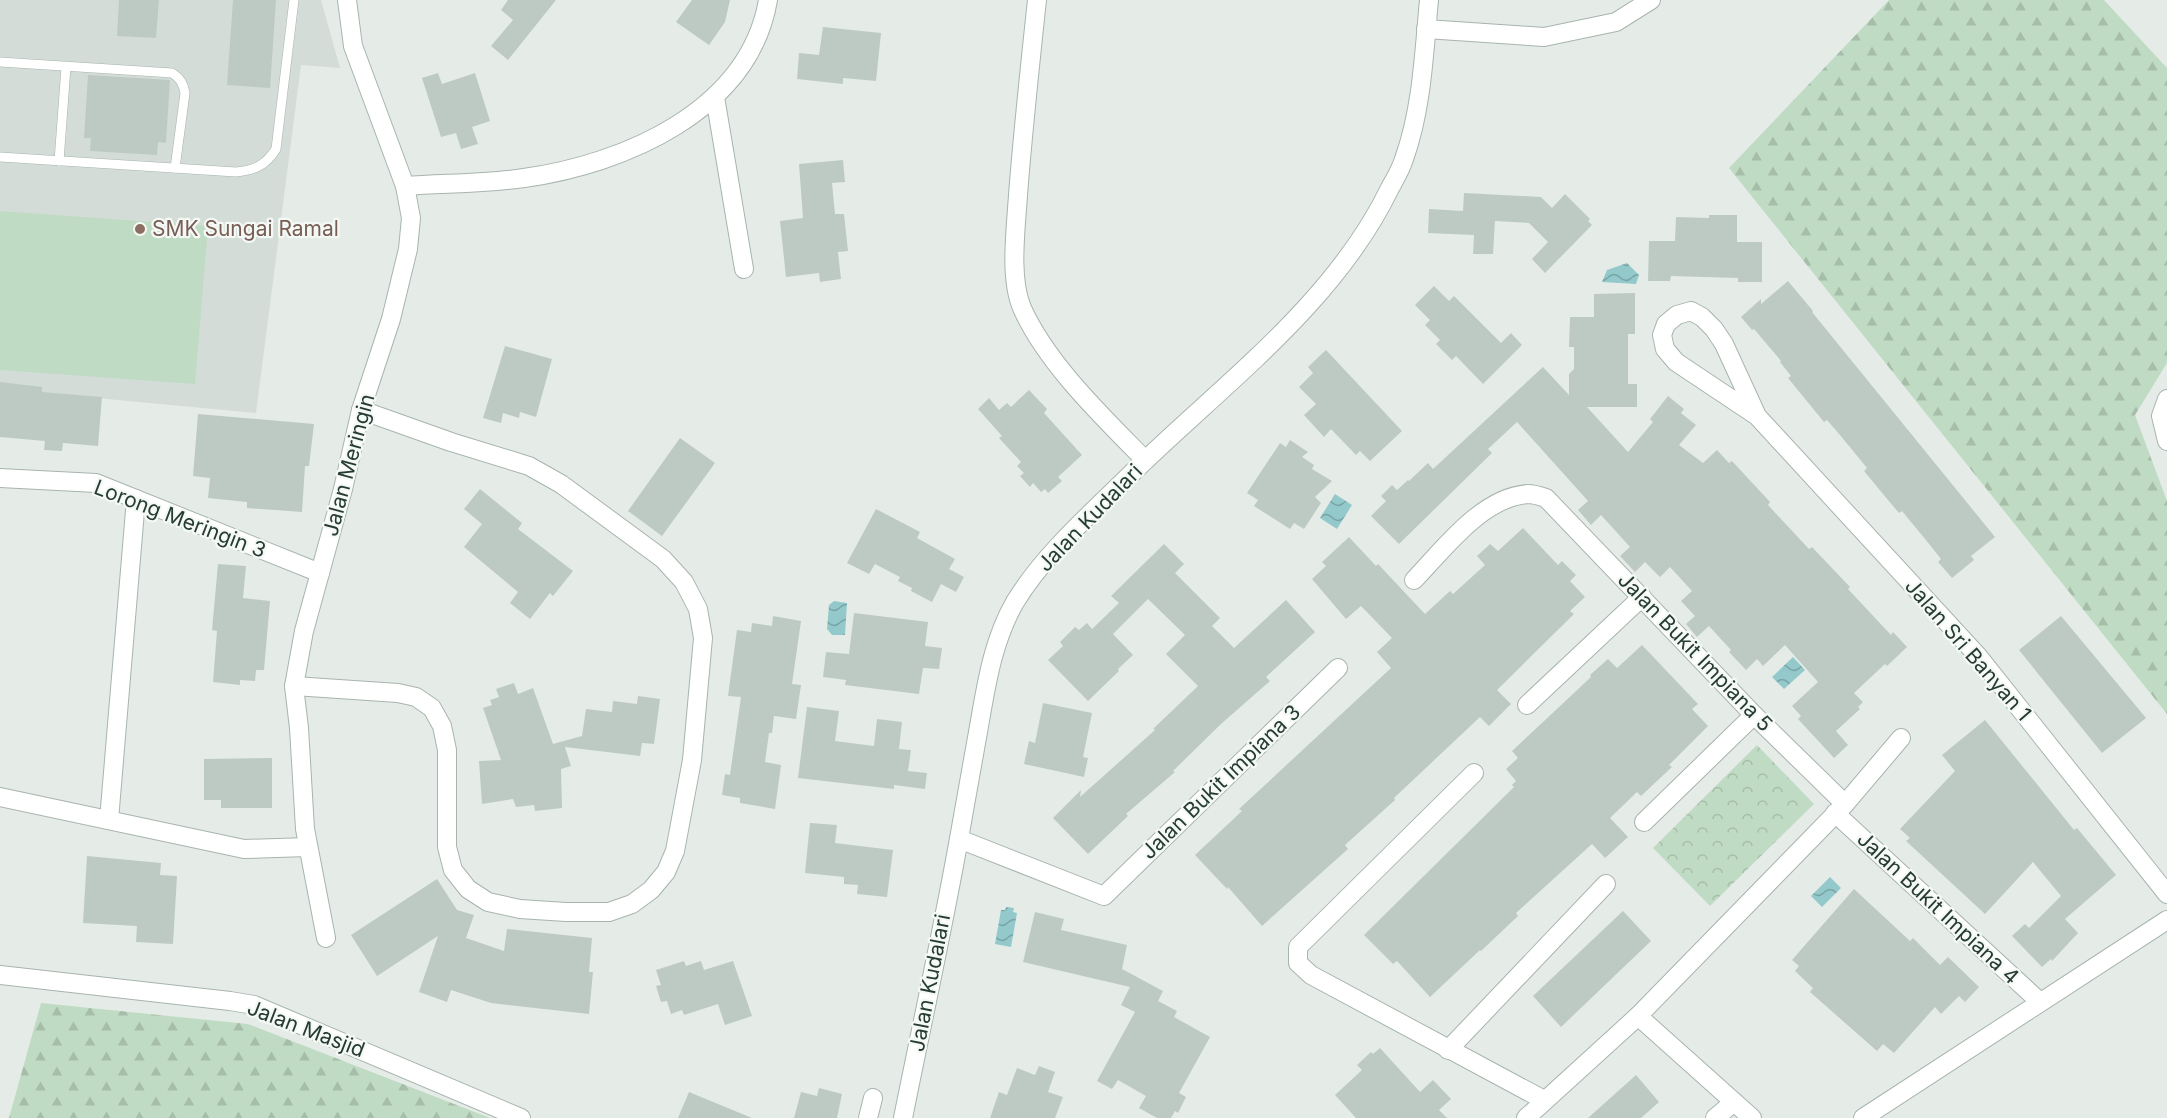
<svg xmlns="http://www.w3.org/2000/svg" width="2167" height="1118" font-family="Inter,sans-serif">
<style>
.built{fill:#d3dcd7}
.forest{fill:url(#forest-firs)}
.park{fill:url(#park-crowns)}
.garden{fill:#c0dbc4}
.water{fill:url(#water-waves)}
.building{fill:#bdcac3}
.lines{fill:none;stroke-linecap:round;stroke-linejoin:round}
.service-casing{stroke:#a8b4ae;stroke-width:10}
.minor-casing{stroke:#a8b4ae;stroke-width:20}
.service{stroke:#fff;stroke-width:9}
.minor{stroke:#fff;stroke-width:18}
.education-dot{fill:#8d6e63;stroke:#f5f9f6;stroke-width:2}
.labels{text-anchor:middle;stroke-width:4.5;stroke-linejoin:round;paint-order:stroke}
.education-label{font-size:21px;fill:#785e54;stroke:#f5f9f6;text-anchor:start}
.street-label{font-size:21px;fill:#263c33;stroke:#f5f9f6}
</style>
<defs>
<pattern id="forest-firs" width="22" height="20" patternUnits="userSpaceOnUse" patternTransform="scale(1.5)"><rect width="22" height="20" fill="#c0dbc4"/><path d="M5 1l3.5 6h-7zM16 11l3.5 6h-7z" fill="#a5bda9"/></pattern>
<pattern id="park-crowns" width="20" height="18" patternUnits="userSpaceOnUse" patternTransform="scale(1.5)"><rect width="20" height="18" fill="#c0dbc4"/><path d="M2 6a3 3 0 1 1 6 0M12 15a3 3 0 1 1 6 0" fill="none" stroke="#a5bda9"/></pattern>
<pattern id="water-waves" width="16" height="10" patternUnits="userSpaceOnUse" patternTransform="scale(1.5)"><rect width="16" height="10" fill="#93c9cb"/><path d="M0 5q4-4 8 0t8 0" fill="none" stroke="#78a4a5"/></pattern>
</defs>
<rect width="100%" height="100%" fill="#e5ece8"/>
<!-- built -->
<path class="built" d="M0,0H321L340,68L301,65L256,413L0,389Z"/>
<!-- forest -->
<g class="forest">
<path d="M1889,0H2104L2167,68V363L2135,415L2167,501V714L1729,168Z"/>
<path d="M41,1003L248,1024L490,1118H9Z"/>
</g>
<!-- park -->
<path class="park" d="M1757,745L1814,804L1710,906L1653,848Z"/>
<!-- garden -->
<path class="garden" d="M0,211L208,226L195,384L0,370Z"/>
<!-- water -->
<g class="water">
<path d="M1627,263L1639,275L1636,284L1602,282L1607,270Z"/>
<path d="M1335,494L1352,505L1337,529L1320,518Z"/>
<path d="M834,601L847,603L845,635H832L827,629L829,605Z"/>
<path d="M1793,657L1805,670L1784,689L1772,677Z"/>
<path d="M1830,877L1841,888L1822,907L1811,896Z"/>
<path d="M1006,907L1014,908L1013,912L1017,913L1011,947L995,944L1001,910H1005Z"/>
</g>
<!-- building -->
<g class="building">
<path d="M119,0H159L156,38L117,36Z"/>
<path d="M233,0H276L270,88L227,85Z"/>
<path d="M508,0H556L508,60L491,46L513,20L501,10Z"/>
<path d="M692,0H730L725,22L709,45L676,22Z"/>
<path d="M823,27L881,33L876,81L843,78V84L797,79L799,53L819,55Z"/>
<path d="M438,73L442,84L475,73L490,121L472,127L478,144L461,149L456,133L441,137L422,78Z"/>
<path d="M88,75L170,80L166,143L158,142L157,155L90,151L91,138H84Z"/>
<path d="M843,160L845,182L832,183L835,214H844L848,251L838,252L841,279L820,282L819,273L786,277L780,221L803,218L799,164Z"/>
<path d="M1464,193L1541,197L1552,208L1565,194L1590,219L1588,221L1592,225L1545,273L1532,259L1548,242L1529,223L1495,221L1493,254H1473L1474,235L1428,233L1429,209L1463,211Z"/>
<path d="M1709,215H1737V242H1762V282H1738V278L1671,276L1670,281H1648L1649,241H1675L1676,217L1709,218Z"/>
<path d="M1788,281L1813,311L1812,312L1995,537L1971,556L1974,560L1952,578L1938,562L1941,559L1930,545L1902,511L1899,513L1888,500L1864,471L1867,468L1840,435L1827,420L1824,422L1788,378L1791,376L1780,362L1781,361L1754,329L1752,330L1741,317L1761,299V304Z"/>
<path d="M1434,286L1449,301L1454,296L1501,343L1511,333L1522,345L1483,384L1456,356L1452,360L1436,344L1440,340L1425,325L1430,320L1415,305Z"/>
<path d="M1635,293V334H1628V384H1637V407H1587L1628,452L1653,422L1650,419L1668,396L1684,409L1681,413L1696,425L1679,445L1703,463L1717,450L1729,463L1732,461L1770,502L1768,505L1809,549L1812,547L1850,587L1848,589L1891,635L1893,632L1907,647L1887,666L1885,664L1854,693L1863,702L1858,707L1860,709L1836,731L1848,745L1834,758L1798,719L1801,716L1792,706L1818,682L1785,645L1763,666L1757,659L1746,670L1729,652L1731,650L1709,626L1697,637L1686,624L1695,616L1681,601L1692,591L1670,567L1660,577L1645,562L1635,572L1620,556L1630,547L1601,515L1591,525L1578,510L1588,501L1517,422L1488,449L1492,453L1399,544L1371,516L1386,501L1381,496L1392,485L1397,490L1408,480L1409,481L1428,463L1433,469L1543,367L1569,395V374L1574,369V347H1569L1570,317H1594V294Z"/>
<path d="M505,346L552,359L536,417L520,412L519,418L503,413L501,423L483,418Z"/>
<path d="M1326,350L1402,431L1370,461L1360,451L1356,455L1331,429L1324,437L1304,415L1316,404L1299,387L1313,373L1308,367Z"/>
<path d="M0,382L42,387V392L102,397L98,446L63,443L62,451L44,450L45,441L0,437Z"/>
<path d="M1029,390L1047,409L1044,413L1082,455L1058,477L1062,481L1048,493L1045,489L1041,492L1033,483L1030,487L1020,476L1024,473L1017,466L1021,462L999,438L1002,436L978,409L989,398L999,410L1007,403L1011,407Z"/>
<path d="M198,414L314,424L309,466H305L302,512L247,508V502L208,498L210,478L193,476Z"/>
<path d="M680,438L715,463L662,536L628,511Z"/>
<path d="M1290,440L1308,452L1302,457L1314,465L1312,469L1332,481L1315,497L1321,503L1304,529L1294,523L1290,529L1254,506L1258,500L1247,493L1280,443L1286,447Z"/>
<path d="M480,489L522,523L518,529L573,571L553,596L550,593L530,619L510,603L518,592L464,547L482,524L464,509Z"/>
<path d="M876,509L920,532L917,538L955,559L949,569L964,577L956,592L941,584L932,602L911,591L912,588L898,581L900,577L875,564L869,574L847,563Z"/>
<path d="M1523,528L1558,565L1562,561L1576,575L1570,581L1585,597L1570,611L1574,614L1497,690L1511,704L1489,726L1480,717L1394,798L1395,800L1345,845L1348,849L1262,926L1228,887L1227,889L1195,855L1242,811L1239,809L1391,668L1377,652L1392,638L1361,606L1346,619L1312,579L1326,566L1322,562L1349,537L1376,566L1378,564L1425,614L1450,591L1453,594L1485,565L1477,556L1490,544L1498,551Z"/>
<path d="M1164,544L1184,564L1175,573L1220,618L1212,626L1234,648L1286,600L1315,632L1266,677L1270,681L1221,724L1173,771L1175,772L1126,814L1128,816L1088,854L1053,818L1081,790L1080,797L1155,730L1153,729L1198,686L1166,654L1185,635L1148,599L1113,634L1133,655L1118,669L1119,671L1088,701L1048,660L1063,646L1060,642L1075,627L1079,630L1087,623L1092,629L1119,603L1111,596Z"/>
<path d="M218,564L246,566L243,598L270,601L264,670H256L255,681L240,680V685L213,682L217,631L212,630Z"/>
<path d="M854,613L928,622L925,646L942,648L939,669L923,668L919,694L845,685L846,680L823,677L826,652L849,654Z"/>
<path d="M773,616L801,621L792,684L801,685L796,719L774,716L772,733H769L765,762L781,765L775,809L740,803V798L722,795L725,774L730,775L741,697L728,696L737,630L751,632L752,623L772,626Z"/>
<path d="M2061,616L2146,718L2102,753L2019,650Z"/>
<path d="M1642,645L1698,704L1692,709L1708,726L1669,765L1672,767L1641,796L1637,792L1610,818L1628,837L1605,858L1592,844L1516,913L1518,916L1481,951L1480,950L1430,997L1397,961L1393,964L1364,935L1514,787L1512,785L1516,781L1506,769L1518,758L1512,751L1591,677L1590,675L1608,659L1617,668Z"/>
<path d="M514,683L518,694L533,688L553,744L582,736L586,709L612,712L613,701L637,704L638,696L660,699L654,744L642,743L640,756L565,747L571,766L561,769L562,808L535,811L534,805L516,807L513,799L482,804L479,761L501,760L483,708L492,705L490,700L499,697L496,689Z"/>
<path d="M1043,703L1092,713L1083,757L1088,758L1084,777L1024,764L1029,741L1035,743Z"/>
<path d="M807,707L839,711L835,741L874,746L877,719L902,722L899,749L911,750L908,771L927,773L925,789L894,785V789L798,778Z"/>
<path d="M1985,720L2074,830L2077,828L2116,875L2065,919L2078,933L2052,961L2051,959L2042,967L2012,936L2025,924L2029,928L2061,896L2033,862L1985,914L1906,841L1910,838L1900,829L1955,771L1942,755Z"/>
<path d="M272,758V808H221V800H204V759Z"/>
<path d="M810,823L837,825L835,843L893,850L887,897L857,894L858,885L844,884V877L805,873Z"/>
<path d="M87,856L161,863L160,875L177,876L173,944L136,942L137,926L83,923Z"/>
<path d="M437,879L457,910L474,915L466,938L504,951L507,929L592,938L589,972H593L589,1014L491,1003L451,990L447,1002L419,992L438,936L377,976L351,935Z"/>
<path d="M1854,889L1910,941L1913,938L1940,965L1948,957L1979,987L1965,1002L1959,996L1941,1014L1935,1007L1894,1053L1883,1044L1877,1051L1810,992L1813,988L1795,971L1799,966L1792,960Z"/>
<path d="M1623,911L1651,941L1561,1027L1533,996Z"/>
<path d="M1035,912L1064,919L1061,930L1127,945L1122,969L1163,991L1158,1001L1177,1011L1174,1017L1210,1037L1179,1093L1186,1097L1178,1113L1175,1111L1171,1118H1157L1139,1108L1146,1096L1118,1080L1112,1089L1097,1081L1135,1012L1121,1005L1130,987L1023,962Z"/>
<path d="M684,961L686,966L701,961L704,970L733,961L752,1016L725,1025L718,1004L684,1015L682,1010L671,1014L667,1001L661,1002L656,986L661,985L656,970Z"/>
<path d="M1380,1048L1420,1092L1433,1080L1451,1099L1439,1110L1447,1118H1356L1335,1095L1362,1070L1357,1065L1371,1052L1373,1054Z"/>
<path d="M1039,1066L1055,1072L1048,1092L1063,1097L1055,1118H990L999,1092L1007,1095L1017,1068L1035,1075Z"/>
<path d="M1636,1075L1659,1102L1641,1118H1588Z"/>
<path d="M819,1088L842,1094L837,1118H794L801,1092L817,1096Z"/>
<path d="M689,1092L752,1118H678Z"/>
</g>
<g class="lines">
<!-- service casing -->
<g class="service-casing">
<g id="service">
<path d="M0,62L172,73C180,78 183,83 185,93L175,168"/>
<path d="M0,157L236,172C255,170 266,165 276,149L294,0"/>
<path d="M59,161L66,67"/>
</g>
</g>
<!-- minor casing -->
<g class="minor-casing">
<g id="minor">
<path d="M1037,0C1030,65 1023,130 1018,195C1016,228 1009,278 1022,308C1047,364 1103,417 1145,460"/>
<path d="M1426,29L1544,37L1616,22L1651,0"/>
<path d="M715,97L744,269"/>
<path d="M405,186C444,183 485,184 524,178C624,164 749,111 768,0"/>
<path d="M2167,399L2161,416L2167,441"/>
<path d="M1757,416L1724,344L1714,329L1702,317L1691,311L1677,315L1666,324L1662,335L1665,349L1676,362L1757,416L1978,656L2167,894"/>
<path d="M0,478L96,483L320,573"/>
<path d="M1414,580C1444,549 1482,497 1528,494C1534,494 1540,496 1546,498L1754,715L1845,804"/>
<path d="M294,686L398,693L416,697L432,708L442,726L447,750V847L453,870L468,889L488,902L520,909L566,912H609L632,904L651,890L666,872L675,851L692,760L703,638L698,609L684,582L663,559L561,484L529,466L451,442L361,410"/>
<path d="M1527,705L1642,597"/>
<path d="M1474,773L1298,947V963L1311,975L1544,1100"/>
<path d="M0,797L244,849L308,847"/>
<path d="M1835,813L2040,1002"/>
<path d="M109,820L136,499"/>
<path d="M1644,822L1754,715"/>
<path d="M959,839L1104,896L1338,668"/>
<path d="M326,938L305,829L299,728L294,686L304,631L343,489L361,410L391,319L408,249L411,218L405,186L353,46L347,0"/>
<path d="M0,975L230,1001L254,1005L521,1118"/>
<path d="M1638,1016L1752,1118"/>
<path d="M1448,1050L1606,884"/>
<path d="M868,1118L873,1098"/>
<path d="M903,1118C922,1023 943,929 960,833C966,799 972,765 978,732C986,687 992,642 1015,602C1043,556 1089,515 1127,478C1219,387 1333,306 1390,188C1395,179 1401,169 1404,159C1422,109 1424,53 1429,0"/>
<path d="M1526,1118L1638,1016L1845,804L1901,738"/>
<path d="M1715,1118L1734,1102"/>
<path d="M1863,1118L2167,920"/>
</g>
</g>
<!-- service -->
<use href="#service" class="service"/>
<!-- minor -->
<use href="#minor" class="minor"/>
</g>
<!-- markers -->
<circle class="education-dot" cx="140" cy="229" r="6"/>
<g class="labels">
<!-- education labels -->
<g class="education-label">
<text x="152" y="236">SMK Sungai Ramal</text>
</g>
<!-- street labels -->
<g class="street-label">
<text transform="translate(349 465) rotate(-75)" y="7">Jalan Meringin</text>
<text transform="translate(1090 518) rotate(-46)" y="7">Jalan Kudalari</text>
<text transform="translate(180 519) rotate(21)" y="7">Lorong Meringin 3</text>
<text transform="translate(1968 650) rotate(49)" y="7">Jalan Sri Banyan 1</text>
<text transform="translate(1695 652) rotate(46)" y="7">Jalan Bukit Impiana 5</text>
<text transform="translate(1221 782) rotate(-44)" y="7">Jalan Bukit Impiana 3</text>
<text transform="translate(1938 908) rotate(43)" y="7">Jalan Bukit Impiana 4</text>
<text transform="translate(930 983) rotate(-79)" y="7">Jalan Kudalari</text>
<text transform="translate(306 1029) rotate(21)" y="7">Jalan Masjid</text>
</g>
</g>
</svg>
